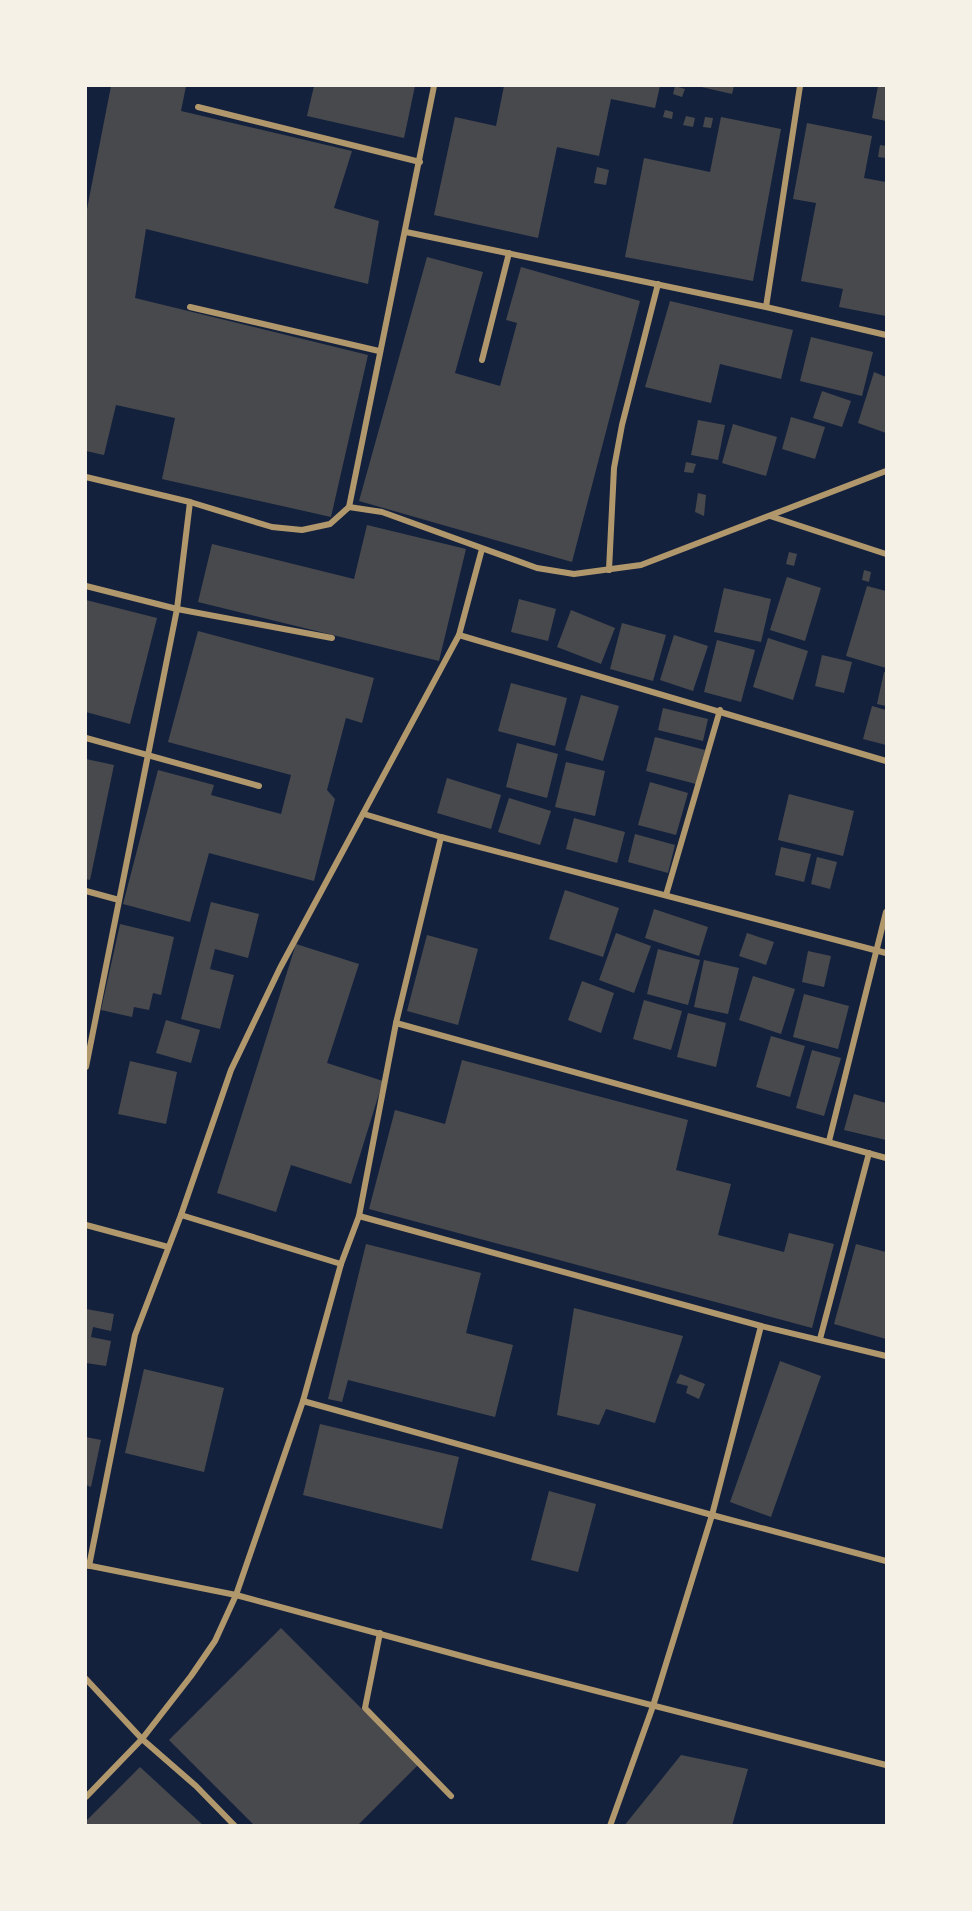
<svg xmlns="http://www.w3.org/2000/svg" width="972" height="1911" font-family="Signika,sans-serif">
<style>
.building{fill:#48494c}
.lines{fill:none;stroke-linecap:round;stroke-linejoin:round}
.minor{stroke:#b1986c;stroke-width:6}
</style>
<rect width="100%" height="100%" fill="#14213d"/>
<!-- building -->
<g class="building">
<path d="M111,86H186L181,111L352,151L334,208L379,221L368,284L146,229L135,298L368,355L331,517L162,479L175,418L116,405L104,455L86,451V214Z"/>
<path d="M314,86H415L404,138L307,116Z"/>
<path d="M504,86H660L655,108L611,99L599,156L557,147L538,238L434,215L455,117L496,126Z"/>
<path d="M675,86L685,89L682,97L673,94Z"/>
<path d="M697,86H734L732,94Z"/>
<path d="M878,86H886V121L872,118Z"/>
<path d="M665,110L673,112L672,119L663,117Z"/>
<path d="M686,116L695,118L693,127L683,125Z"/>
<path d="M705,117L713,118L711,128L703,127Z"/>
<path d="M721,117L781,129L753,281L625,257L644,158L710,172Z"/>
<path d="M807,123L872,136L864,178L886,182V316L839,307L843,289L801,281L816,203L793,199Z"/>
<path d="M880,145L886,146V158L878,157Z"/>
<path d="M597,167L609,170L606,185L594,183Z"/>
<path d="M427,257L483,272L455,373L500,386L517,323L506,320L521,267L640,301L572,562L359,501Z"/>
<path d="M670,301L793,330L781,379L720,364L711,403L645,387Z"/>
<path d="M811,337L873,352L862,396L800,381Z"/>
<path d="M874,372L886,377V433L858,423Z"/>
<path d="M822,391L851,401L842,427L813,418Z"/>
<path d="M791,417L825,427L815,459L782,449Z"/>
<path d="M698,420L725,425L718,460L691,455Z"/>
<path d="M733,424L777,437L766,476L722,463Z"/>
<path d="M686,462L696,464L693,473L684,472Z"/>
<path d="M698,493L706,495L704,516L695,512Z"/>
<path d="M367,525L466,549L439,661L198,602L212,544L354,579Z"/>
<path d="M789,552L797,554L794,566L786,564Z"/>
<path d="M864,570L871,572L869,582L862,580Z"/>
<path d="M787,577L821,588L805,641L770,630Z"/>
<path d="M867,586L886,591V668L846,656Z"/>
<path d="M724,588L771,599L761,642L714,632Z"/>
<path d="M519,599L556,609L548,641L511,632Z"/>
<path d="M86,600L157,618L130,724L86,712Z"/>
<path d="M571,610L615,628L601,664L557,647Z"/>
<path d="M622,623L666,635L653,681L610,669Z"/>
<path d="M198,631L374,678L362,723L346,718L327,790L335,799L314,881L209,853L190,922L123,904L158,770L214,785L211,795L281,814L291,775L168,742Z"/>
<path d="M674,635L708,646L693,691L660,680Z"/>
<path d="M768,638L808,651L793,700L753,687Z"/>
<path d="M717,640L755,650L741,702L704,692Z"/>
<path d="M822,655L852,662L844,693L815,686Z"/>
<path d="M884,672H886V706L877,704Z"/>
<path d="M511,683L567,698L555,746L498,731Z"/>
<path d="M581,695L619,706L603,761L565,750Z"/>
<path d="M872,706L886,710V745L863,739Z"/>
<path d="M663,708L708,719L703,741L658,730Z"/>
<path d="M655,737L705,750L696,784L646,771Z"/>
<path d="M517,743L558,754L547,798L506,787Z"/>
<path d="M86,759L114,765L90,880L86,879Z"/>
<path d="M566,762L605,771L595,816L555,807Z"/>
<path d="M447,778L501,795L491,829L437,813Z"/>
<path d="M650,782L688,793L676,835L638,825Z"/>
<path d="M789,794L854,811L843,856L778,840Z"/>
<path d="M509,798L551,811L540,845L498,832Z"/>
<path d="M574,818L625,832L617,863L566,849Z"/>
<path d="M635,834L675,845L668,873L628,862Z"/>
<path d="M781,847L811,854L804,882L775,875Z"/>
<path d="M817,857L837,862L830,889L811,884Z"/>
<path d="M565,890L619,908L603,957L549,939Z"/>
<path d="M211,902L259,914L248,958L215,949L210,969L234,975L220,1029L181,1019Z"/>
<path d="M654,909L708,927L699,956L645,938Z"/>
<path d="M120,924L174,937L161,995L153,993L149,1010L134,1007L132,1017L101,1010Z"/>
<path d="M616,933L651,946L634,993L599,980Z"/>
<path d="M747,933L774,942L766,965L739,956Z"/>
<path d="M427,935L478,949L458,1025L407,1011Z"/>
<path d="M296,944L359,964L327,1063L383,1081L351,1184L291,1165L276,1212L217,1193Z"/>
<path d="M658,949L700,960L688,1005L647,994Z"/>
<path d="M808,951L831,956L824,987L802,982Z"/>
<path d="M704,960L739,968L728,1014L694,1007Z"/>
<path d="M753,976L795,989L781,1034L739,1020Z"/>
<path d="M582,981L614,993L601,1033L568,1020Z"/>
<path d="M804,994L849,1006L838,1049L793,1037Z"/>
<path d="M644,1000L682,1011L671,1050L633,1039Z"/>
<path d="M688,1013L726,1023L716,1067L677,1057Z"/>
<path d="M166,1020L200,1030L191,1063L156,1053Z"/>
<path d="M771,1036L805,1046L790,1097L756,1087Z"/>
<path d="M812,1050L841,1058L824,1116L796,1108Z"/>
<path d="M462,1060L688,1120L676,1170L731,1184L718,1235L784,1252L789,1233L834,1244L812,1328L369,1209L395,1110L445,1124Z"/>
<path d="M130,1061L177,1072L166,1124L118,1114Z"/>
<path d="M854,1094L886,1103V1140L844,1130Z"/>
<path d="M366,1244L481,1273L466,1333L513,1345L495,1417L348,1380L342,1402L328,1399Z"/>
<path d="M856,1244L886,1252V1339L834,1324Z"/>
<path d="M574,1308L683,1336L655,1423L606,1409L599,1425L557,1415Z"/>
<path d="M86,1309L114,1314L111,1331L93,1327L91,1337L111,1341L106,1366L86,1363Z"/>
<path d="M780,1361L821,1376L771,1517L730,1502Z"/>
<path d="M144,1369L224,1388L204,1472L125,1453Z"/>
<path d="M680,1374L705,1384L699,1399L686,1393L688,1386L676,1383Z"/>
<path d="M320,1424L459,1457L442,1529L303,1495Z"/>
<path d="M86,1437L101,1440L91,1487L86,1485Z"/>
<path d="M549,1491L596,1504L578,1572L531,1560Z"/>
<path d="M281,1628L418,1765L357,1826H255L169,1740Z"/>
<path d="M681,1755L748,1769L732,1826H624Z"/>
<path d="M140,1767L204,1826H86V1821Z"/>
</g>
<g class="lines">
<!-- minor -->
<g class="minor">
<path d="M198,107L420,162"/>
<path d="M406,232L766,307L886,335"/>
<path d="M190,307L379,351"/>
<path d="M766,307L800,86"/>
<path d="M482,360L509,253"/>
<path d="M86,477L190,502L272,527L302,530L330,524L349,507L434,86"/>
<path d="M349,507L382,512L537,568L574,574L641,565L886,471"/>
<path d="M770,516L886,554"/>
<path d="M609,570L614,468L622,425L658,284"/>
<path d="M86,586L177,609L332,638"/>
<path d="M459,635L886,761"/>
<path d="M86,738L259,786"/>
<path d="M364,814L441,837L886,953"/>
<path d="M86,891L119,900"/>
<path d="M666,895L720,710"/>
<path d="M396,1023L886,1158"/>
<path d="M86,1067L177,609L190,502"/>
<path d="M829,1141L886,912"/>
<path d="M181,1215L341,1264"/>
<path d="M359,1216L761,1326L886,1356"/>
<path d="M86,1225L168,1247"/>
<path d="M820,1339L869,1153"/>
<path d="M303,1401L712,1515L886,1561"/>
<path d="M86,1565L236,1595L491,1664L886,1765"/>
<path d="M89,1566L135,1335L181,1215L231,1070L280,968L459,635L482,549"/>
<path d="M380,1633L365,1708L451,1796"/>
<path d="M86,1679L142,1739L196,1786L235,1826"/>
<path d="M86,1797L142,1739L191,1676L215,1641L236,1595L303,1401L341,1264L359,1216L396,1023L441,837"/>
<path d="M610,1826L653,1706L712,1515L761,1326"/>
</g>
</g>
<!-- border -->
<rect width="972" height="1911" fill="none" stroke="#f6f1e7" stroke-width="174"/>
</svg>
